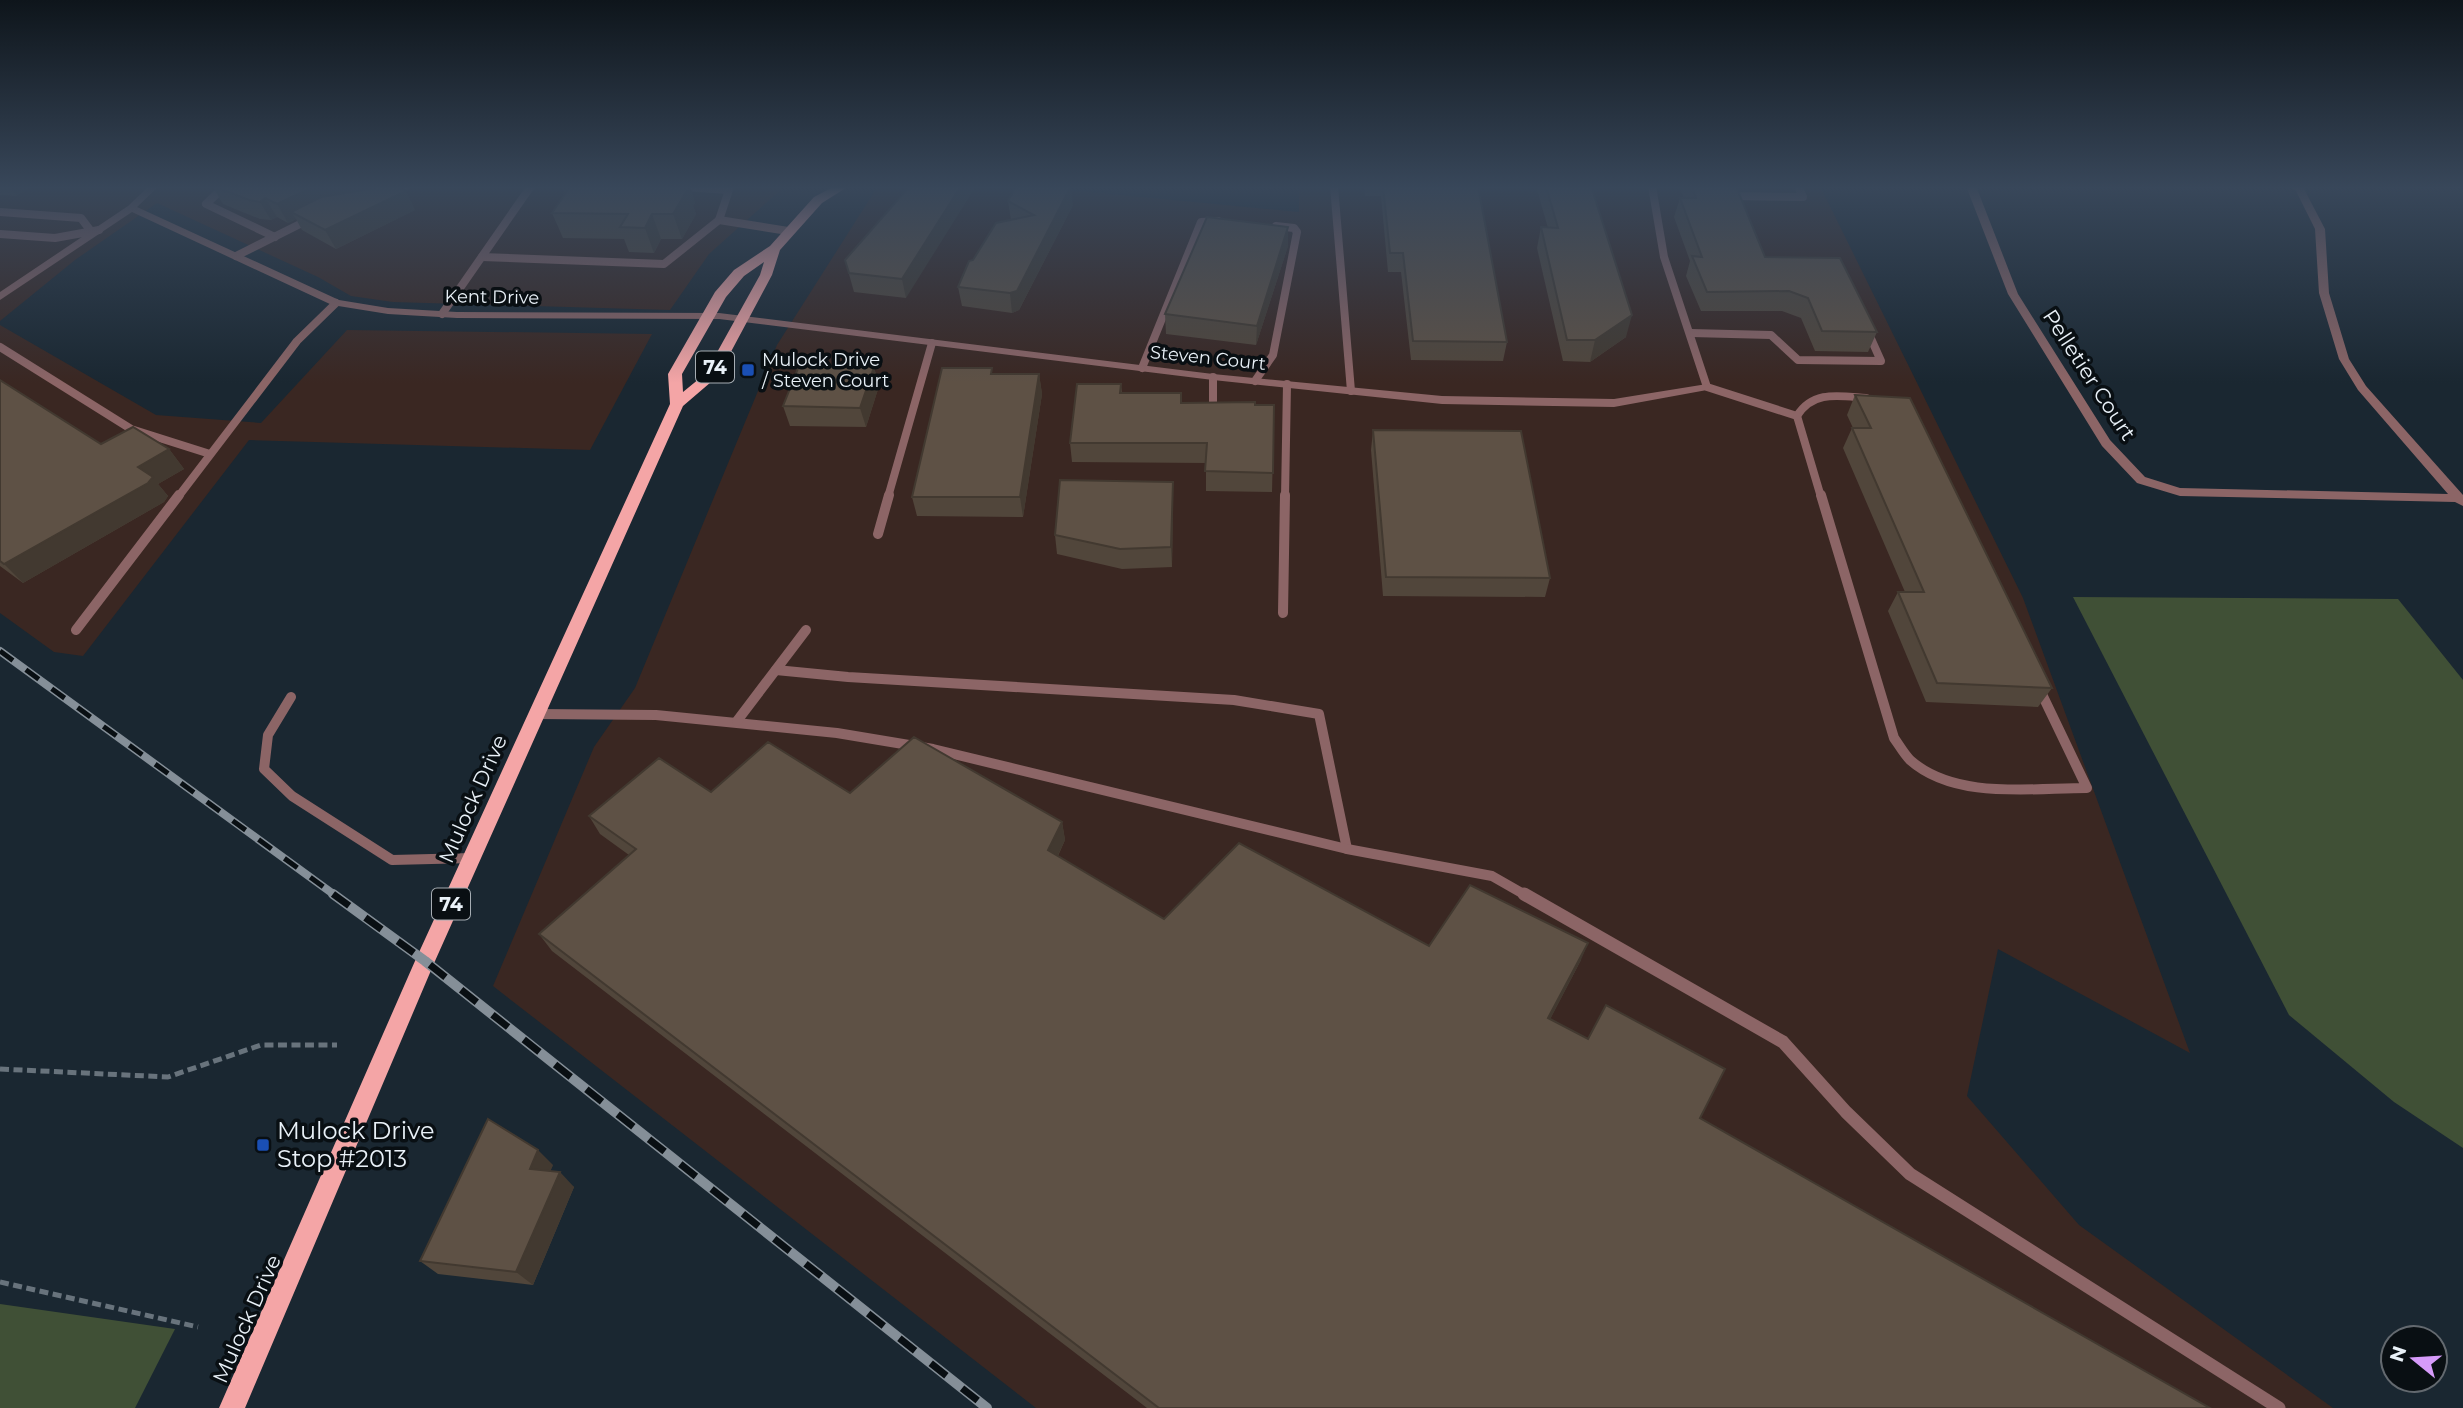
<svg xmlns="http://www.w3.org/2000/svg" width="2463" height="1408" font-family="Montserrat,sans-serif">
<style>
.industrial{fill:#3a2722}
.green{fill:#405036}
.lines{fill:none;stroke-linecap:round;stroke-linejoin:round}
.path{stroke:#68737c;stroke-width:5;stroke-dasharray:9 4.5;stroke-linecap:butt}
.lane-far2{stroke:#8c6566;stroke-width:8}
.lane-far1{stroke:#8c6566;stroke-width:10}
.lane{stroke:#8c6566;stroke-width:13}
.street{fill:#8c6566;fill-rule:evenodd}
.primary{fill:#f4a5a6;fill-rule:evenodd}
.rail-far1-casing{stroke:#858f98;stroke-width:8}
.rail-casing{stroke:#858f98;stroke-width:10}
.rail-far1{stroke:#090f13;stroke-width:5;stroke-dasharray:16;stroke-linecap:butt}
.rail{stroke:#090f13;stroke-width:7;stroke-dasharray:20;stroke-linecap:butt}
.wall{fill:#51463b}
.shaded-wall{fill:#423930}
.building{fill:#5e5145;stroke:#423930;stroke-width:2}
.transit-dot{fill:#1a4fb4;stroke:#090f13;stroke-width:2.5}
.labels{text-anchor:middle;stroke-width:7;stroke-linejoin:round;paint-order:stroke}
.far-street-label{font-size:18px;fill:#e9f1f8;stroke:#090f13}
.far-poi-label{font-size:18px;fill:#e9f1f8;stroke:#090f13;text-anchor:start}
.shield{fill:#090f13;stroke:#a6adb3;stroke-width:2}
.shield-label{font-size:19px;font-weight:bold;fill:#e9f1f8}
.street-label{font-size:21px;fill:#e9f1f8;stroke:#090f13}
.near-poi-label{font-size:24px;fill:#e9f1f8;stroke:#090f13;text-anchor:start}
</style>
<rect width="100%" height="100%" fill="#1a2731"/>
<!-- industrial -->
<g class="industrial">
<path d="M0,186H785L709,254L670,310L393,302L351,296L318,277L157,203L75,260L0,321Z"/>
<path d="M878,186H1027L1299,212V186H1820L2023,598L2190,1053L1998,949L1967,1096L2079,1225L2333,1408H1036L493,986L594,747L635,688L777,345Z"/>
<path d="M0,325L156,415L261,423L347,330L652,334L590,450L249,440L83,656L54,652L0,613Z"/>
</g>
<!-- green -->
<g class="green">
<path d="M2073,597L2398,599L2463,680V1148L2394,1102L2289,1015Z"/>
<path d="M0,1304L175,1329L135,1408H0Z"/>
</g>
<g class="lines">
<!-- path -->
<g class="path">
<path d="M0,1069L168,1077L261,1045H337"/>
<path d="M0,1282L198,1327"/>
</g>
<!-- lane-far2 -->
<g class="lane-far2">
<path d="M225,186L206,204L275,237"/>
<path d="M1334,186L1351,391"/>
<path d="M1652,186L1664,257L1707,387L1797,416C1813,390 1839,396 1866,398"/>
<path d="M1729,186L1733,196L1803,197L1798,186"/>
<path d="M390,196L406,186"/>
<path d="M0,212L81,218L90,230"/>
<path d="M719,220L788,231"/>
<path d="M0,234L55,238L99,230"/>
<path d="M236,256L312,218"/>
<path d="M482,257L664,264L719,220L729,190L683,187"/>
<path d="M442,314L531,186"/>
<path d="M1691,333L1771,335L1798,360L1881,361L1868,332"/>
<path d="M0,347L131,429L210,454"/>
<path d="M1142,368L1201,222L1218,221"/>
<path d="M1213,377V411H1217"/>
<path d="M1255,381L1273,355L1297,232L1294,228L1276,226"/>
<path d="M1797,416L1821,497"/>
<path d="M178,497L297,341L336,303"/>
<path d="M888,497L932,343"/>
<path d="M1285,497L1287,384"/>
</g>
<!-- lane-far1 -->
<g class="lane-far1">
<path d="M1821,495L1894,738C1899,745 1904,754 1910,760C1955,800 2031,788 2087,788L2038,686"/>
<path d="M878,534L889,495"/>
<path d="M1283,613L1285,495"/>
<path d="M76,630L179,495"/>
<path d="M776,670L848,677L1234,700L1319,714L1347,849"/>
<path d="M291,697L268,735L264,769L292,796L392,860L472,858"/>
<path d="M537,714L656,715L837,733L933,749L1347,849L1492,876L1527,896"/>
<path d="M737,721L806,630"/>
</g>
<!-- lane -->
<path class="lane" d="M1524,894L1783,1042L1846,1112L1910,1174L2279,1408"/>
<!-- street -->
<g class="street">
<path d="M149,186H159L137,207L339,300L388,308L457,312L719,313L1213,374L1442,396L1614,399L1707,384L1713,387L1707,390L1614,407L1442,404L1213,380L719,319L457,318L388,314L332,305L132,212L0,300V292L128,206Z"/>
<path d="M1966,186H1976L2018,294L2110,440L2145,477L2180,488L2448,494L2358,390L2339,359L2319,293L2315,229L2296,191L2290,186L2303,187L2325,229L2329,293L2349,359L2366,386L2463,495V506L2455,502L2180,496L2137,483L2102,446L2008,294Z"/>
</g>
<!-- primary -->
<path class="primary" d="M835,186H849L822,203L780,250L772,275L718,376L683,406L435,961L245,1408H219L415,961L670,404L668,374L715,292L734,270L770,246L814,197ZM764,262L760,275L705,374L683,392L682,374L726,297L744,276Z"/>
<!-- rail-far1 casing -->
<g class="rail-far1-casing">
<path id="rail-far1" d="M0,651L336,896"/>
</g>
<!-- rail casing -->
<g class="rail-casing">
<path id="rail" d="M333,894L425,961L987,1408"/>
</g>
<!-- rail-far1 -->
<use href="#rail-far1" class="rail-far1"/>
<!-- rail -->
<use href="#rail" class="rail"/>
</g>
<!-- wall -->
<g class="wall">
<path d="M0,186H31L16,196L0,195Z"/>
<path d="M212,186H396L415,210L336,249L302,230L296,219L288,223L277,217L271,220L260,219L223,204Z"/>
<path d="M564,186H690L695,203L693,206L696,214L682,239H661L654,253L629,252L624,239L563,238L552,213L565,194L563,188Z"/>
<path d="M910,186L906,298L854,292L845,260Z"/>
<path d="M1364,186H1478L1507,342L1503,361L1411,360L1401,272H1388L1381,196H1365Z"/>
<path d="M1536,186H1591L1626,337L1590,362L1563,361L1537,248L1541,227L1548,228Z"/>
<path d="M1679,186H1774L1773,188H1737L1765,257L1877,332L1868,352L1815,351L1801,318L1782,311H1701L1686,276L1690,261L1674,217L1680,198H1684Z"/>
<path d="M1008,201L1073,205L1019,310L1012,313L962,306L958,287L973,260L1011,220Z"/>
<path d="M1288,246L1256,345L1166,334L1165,314Z"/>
<path d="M874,367L879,386L866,427L790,426L783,406Z"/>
<path d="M993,374H1039L1042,394L1023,517L917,516L912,497Z"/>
<path d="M0,380L101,444L169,449L184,469L158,484L168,496L164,502L23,583L0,566Z"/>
<path d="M1121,384L1122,393L1181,403L1274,405L1272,492L1206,491V463L1072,462L1070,443Z"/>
<path d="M1855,395L2052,688L2038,707L1926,702L1888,611L1898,592H1905L1843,448L1852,428H1853L1847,415Z"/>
<path d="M1373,430L1550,578L1545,597L1383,596L1371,450Z"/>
<path d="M1173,501L1172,567L1122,569L1057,554L1055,535Z"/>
<path d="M711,792L850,793L1062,822L1065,840L1058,856L1164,919L1581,960L1550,1019L1700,1118L2210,1408H1147L552,951L539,934L629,855L600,834L589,816Z"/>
<path d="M553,1165L550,1171L574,1187L533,1285L438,1274L420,1261Z"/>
</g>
<!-- shaded-wall -->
<g class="shaded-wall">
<path d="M9,186H31L16,196Z"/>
<path d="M315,186H389L291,212L296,219L288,223L277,204Z"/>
<path d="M682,186H690L695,203L693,206L696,214L682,239L673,214Z"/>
<path d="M961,186H976L906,298L902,279Z"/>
<path d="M1071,186L1073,205L1019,310L1012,313L1010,293Z"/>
<path d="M406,191L415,210L336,249L325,230Z"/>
<path d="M265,198L277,217L271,220L260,202Z"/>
<path d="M652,214L661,239L654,253L645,228Z"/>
<path d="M1288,227V246L1256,345L1257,326Z"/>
<path d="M1632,315L1626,337L1590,362L1595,340Z"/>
<path d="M874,367L879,386L866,427L860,408Z"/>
<path d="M1039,374L1042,394L1023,517L1020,497Z"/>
<path d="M169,449L184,469L158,484L168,496L164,502L23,583L4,564L138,467Z"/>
<path d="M1173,482V501L1172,567L1171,547Z"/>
<path d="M1062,822L1065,840L1052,868L1048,850Z"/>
<path d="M1588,943L1581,960L1542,1035L1548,1018Z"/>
<path d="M538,1150L553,1165L545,1183L530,1169Z"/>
<path d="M560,1172L574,1187L533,1285L516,1272Z"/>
</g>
<!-- building -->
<g class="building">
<path d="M213,186H315L277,204L265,198L260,202L249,200Z"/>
<path d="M379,186H396L406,191L325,230L291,212L321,197L375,188Z"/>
<path d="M564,186H682L681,189H688L673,214H652L645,228L620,227L628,214L552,213L569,188H563Z"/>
<path d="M910,186H961L902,279L849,273L845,260Z"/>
<path d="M1016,186H1071L1017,291L1010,293L958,287L969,261L973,260L996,223L1034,215L1008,201Z"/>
<path d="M1383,186H1478L1507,342L1413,341L1403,253H1390Z"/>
<path d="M1546,186H1591L1632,315L1595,340H1567L1541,227L1558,228Z"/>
<path d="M1692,186H1736L1765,257L1840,258L1877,332L1822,331L1808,298L1789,291L1707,292L1692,256L1702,257L1680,198H1696Z"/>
<path d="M1207,217L1288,227L1257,326L1165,314Z"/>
<path d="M799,366L874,367L860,408L783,406Z"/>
<path d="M942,368H992L991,374H1039L1020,497H912Z"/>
<path d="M0,380L101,444L133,427L169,449L138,467L153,477L148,483L4,564L0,561Z"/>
<path d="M1077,384H1121L1120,393H1181V403L1255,402V405H1274L1273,473L1205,471L1207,443H1070Z"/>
<path d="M1855,395L1910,398L2052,688L1937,683L1898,592H1924L1852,428H1871Z"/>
<path d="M1373,430L1521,431L1550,578L1386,577Z"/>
<path d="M1060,480L1173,482L1171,547L1120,549L1055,535Z"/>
<path d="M914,737L1062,822L1048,850L1164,919L1239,843L1429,946L1470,885L1588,943L1548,1018L1588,1039L1606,1005L1725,1069L1700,1118L2210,1408H1159L539,934L636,849L589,816L659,758L711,792L768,742L850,793Z"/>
<path d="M488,1119L538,1150L530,1169L560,1172L516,1272L420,1261Z"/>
</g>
<!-- sky -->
<linearGradient id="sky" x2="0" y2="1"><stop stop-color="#0e151b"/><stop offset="0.49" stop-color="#38475a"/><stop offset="1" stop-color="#38475a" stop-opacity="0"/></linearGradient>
<rect width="2463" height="383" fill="url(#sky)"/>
<!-- markers -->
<g class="transit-dot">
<rect x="741" y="363" width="14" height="14" rx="3.5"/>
<rect x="256" y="1138" width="14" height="14" rx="3.5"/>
</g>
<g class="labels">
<!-- far-street labels -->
<g class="far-street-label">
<text transform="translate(492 297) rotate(1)" y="6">Kent Drive</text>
<text transform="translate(1208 358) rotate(6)" y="6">Steven Court</text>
</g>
<!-- far-poi labels -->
<g class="far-poi-label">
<text x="762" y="366">Mulock Drive<tspan x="762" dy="21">/ Steven Court</tspan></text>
</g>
<!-- shield labels -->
<g class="shield">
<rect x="696" y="351.5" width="38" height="31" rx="5"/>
<rect x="432" y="888.5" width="38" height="31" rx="5"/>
</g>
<g class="shield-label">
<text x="715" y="374">74</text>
<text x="451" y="911">74</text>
</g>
<!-- street labels -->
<g class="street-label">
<text transform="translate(2089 375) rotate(57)" y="7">Pelletier Court</text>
<text transform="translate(473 799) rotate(-66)" y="7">Mulock Drive</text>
<text transform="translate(247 1319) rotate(-66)" y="7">Mulock Drive</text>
</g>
<!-- near-poi labels -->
<g class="near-poi-label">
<text x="277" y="1139">Mulock Drive<tspan x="277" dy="28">Stop #2013</tspan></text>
</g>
</g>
<!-- north arrow -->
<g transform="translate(2414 1359) rotate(288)"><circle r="33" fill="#090f13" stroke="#63696f" stroke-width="2"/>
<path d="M0-5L12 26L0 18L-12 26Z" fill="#d69bfa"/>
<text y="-10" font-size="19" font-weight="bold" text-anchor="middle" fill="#e9f1f8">N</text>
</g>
</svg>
